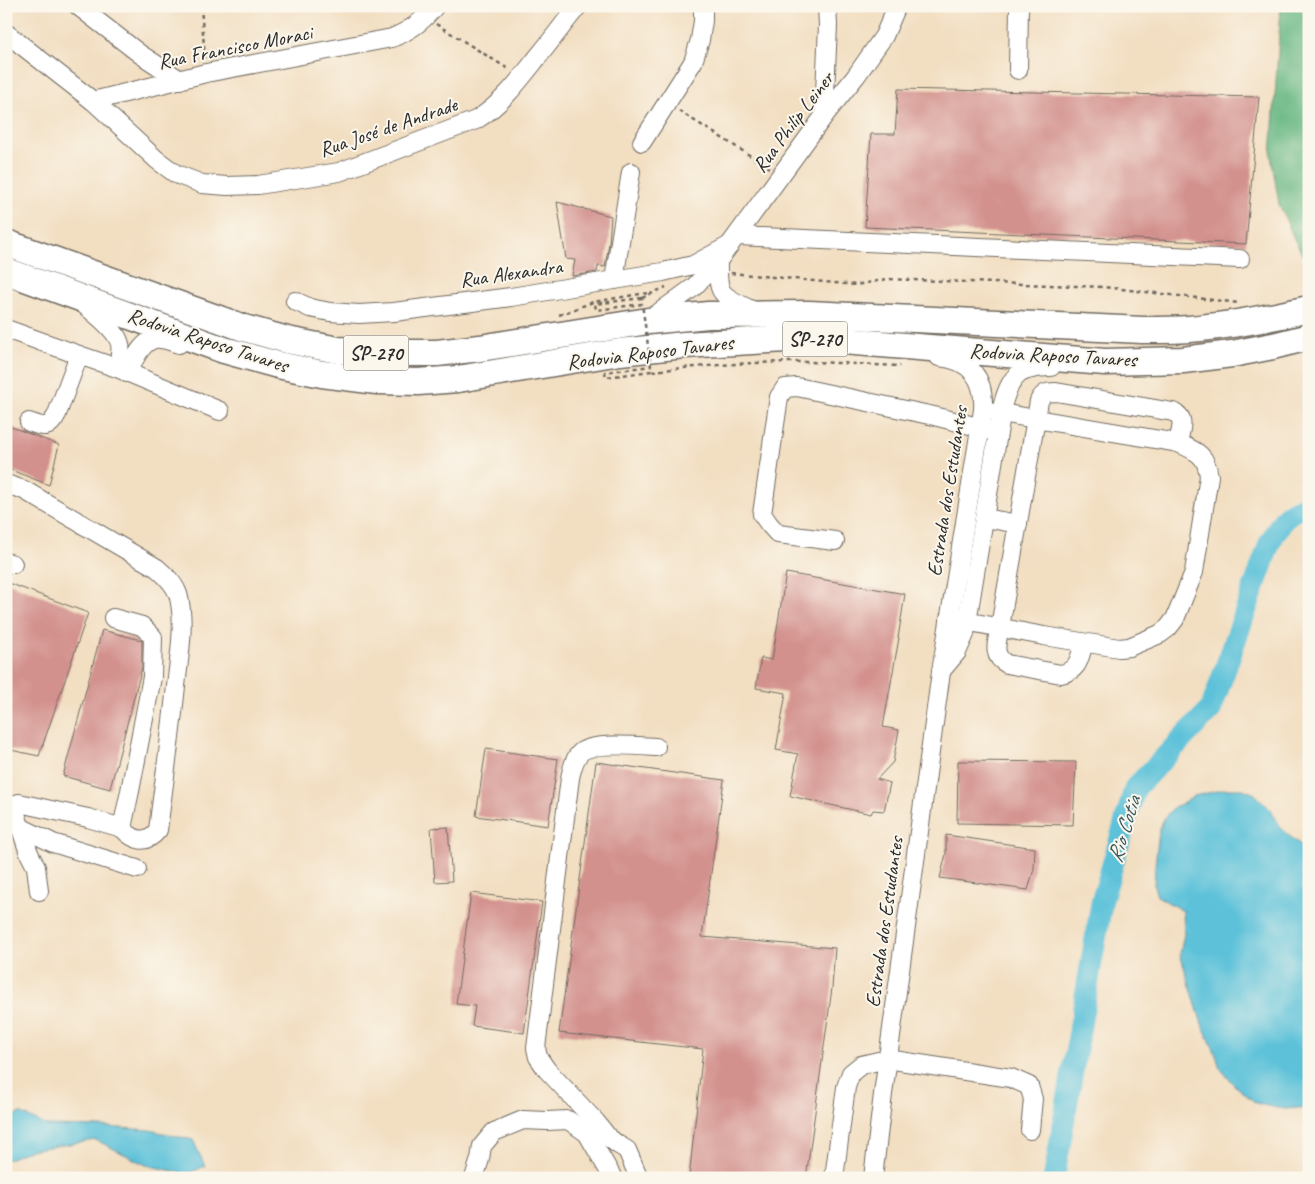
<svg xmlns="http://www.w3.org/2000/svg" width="1315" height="1184" font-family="Caveat,sans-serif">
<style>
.forest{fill:#69b883;stroke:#4a7257}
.water{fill:#5bc1d9;stroke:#437682}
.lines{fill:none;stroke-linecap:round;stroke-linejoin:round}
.river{stroke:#5bc1d9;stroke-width:22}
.building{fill:#d3918d}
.minor-casing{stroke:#716a60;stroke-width:20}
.highway-casing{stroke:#716a60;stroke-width:29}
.path{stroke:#716a60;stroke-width:2.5;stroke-dasharray:4 4;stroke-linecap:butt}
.minor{stroke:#fff;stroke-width:18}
.highway{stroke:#fff;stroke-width:26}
.path-bridge{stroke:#716a60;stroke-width:2.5;stroke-dasharray:4 4;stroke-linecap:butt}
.labels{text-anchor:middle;stroke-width:4;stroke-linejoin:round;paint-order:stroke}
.shield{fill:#fbf7ec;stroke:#696865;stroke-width:1}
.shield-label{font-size:20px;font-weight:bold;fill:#2b2b2b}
.street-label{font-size:21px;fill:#2b2b2b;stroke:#fbf7ec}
.water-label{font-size:22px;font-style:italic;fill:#39585f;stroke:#fbf7ec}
</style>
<rect width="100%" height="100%" fill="#fbf7ec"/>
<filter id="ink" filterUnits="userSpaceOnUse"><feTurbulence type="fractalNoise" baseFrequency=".02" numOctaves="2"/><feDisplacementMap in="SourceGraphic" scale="10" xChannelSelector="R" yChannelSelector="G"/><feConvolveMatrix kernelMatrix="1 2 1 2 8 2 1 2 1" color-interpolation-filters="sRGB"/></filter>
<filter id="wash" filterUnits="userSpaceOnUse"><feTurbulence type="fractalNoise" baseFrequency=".0096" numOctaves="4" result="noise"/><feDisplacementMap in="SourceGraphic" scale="20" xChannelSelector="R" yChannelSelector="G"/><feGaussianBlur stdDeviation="1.12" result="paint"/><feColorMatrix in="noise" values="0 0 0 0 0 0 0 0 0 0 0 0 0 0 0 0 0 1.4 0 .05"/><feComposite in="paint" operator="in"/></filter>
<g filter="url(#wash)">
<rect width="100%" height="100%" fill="#f2dec1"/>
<!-- forest -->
<path class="forest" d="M1281,6H1309V265L1295,241L1279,204L1271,156Z"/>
<!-- water -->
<g class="water">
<path d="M1225,789H1243L1255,794L1271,810L1281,828L1294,840L1309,851V1107L1284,1109L1267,1106L1256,1103L1236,1087L1220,1068L1215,1052L1202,1024L1180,954L1184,934L1183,911L1157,896L1154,886L1155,865L1159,831L1164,818L1174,807L1184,803L1194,796Z"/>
<path d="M20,1113L48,1126L107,1127L150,1130L193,1140L205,1166L187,1174L146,1165L96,1140L30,1150L6,1160V1120Z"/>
</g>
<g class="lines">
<!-- river -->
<path class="river" d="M1054,1178L1102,901L1135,788L1211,709L1270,542C1283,520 1283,513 1309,505"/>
</g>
<g id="blocks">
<!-- building -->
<g class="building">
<path d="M898,89L1259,97L1246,244L865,227L871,134H895Z"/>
<path d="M557,202L611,216L609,243L605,267L598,266L597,272L572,276L575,260L566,259Z"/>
<path d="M9,426L59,445L49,485L6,468V433Z"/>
<path d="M786,573L905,594L898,638H899L883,727L899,730L893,762L877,779L890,783L884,811L873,810L871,814L790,796L798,754L776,750L786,693L756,688L761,658L772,660Z"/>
<path d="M6,582L88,613L39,756L6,749Z"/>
<path d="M102,630L141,640L142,641V667L110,789L63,776Z"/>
<path d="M486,749L558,759L548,826L476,816Z"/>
<path d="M958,761L1076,762L1073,825L957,823Z"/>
<path d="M596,762L724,780L702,937L835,948L832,988L806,1178H689L703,1049L559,1033Z"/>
<path d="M448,827L452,881L435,882L431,828Z"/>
<path d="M946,835L1035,848L1034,869L1028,890L940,878L946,854Z"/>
<path d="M471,893L542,902L524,1033L472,1026L475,1006L456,1004Z"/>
</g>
</g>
</g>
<g filter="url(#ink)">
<use href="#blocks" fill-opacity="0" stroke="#716a60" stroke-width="1"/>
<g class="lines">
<!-- minor casing -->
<g class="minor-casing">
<g id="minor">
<path d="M78,6L140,54L180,80"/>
<path d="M6,33L93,101L157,160L176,174L202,184L227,186L258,185L339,172L476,120C501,105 519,81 537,58C551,41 564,23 578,6"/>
<path d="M1018,70L1019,6"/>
<path d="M93,101L206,73L392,38C411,30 422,22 435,6"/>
<path d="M824,116L828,25L827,6"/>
<path d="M642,142L693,62L700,40L703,21V6"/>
<path d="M737,236L1240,259"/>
<path d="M718,261C718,270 717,282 721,290C725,299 746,307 756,312"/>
<path d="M614,280L631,172"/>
<path d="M295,301L310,308L330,312L359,314L394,312L511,297L663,272L693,265L730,245"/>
<path d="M82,303C93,312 117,330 120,344C122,352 118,361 117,368"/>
<path d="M650,319L694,287L718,261L824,116L856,76L884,36L897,6"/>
<path d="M6,329L79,355"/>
<path d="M127,373C134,361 141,342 155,339C163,338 172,342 179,344"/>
<path d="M29,422C44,427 49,430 57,414L79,355L117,368L220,411"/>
<path d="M6,484L24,490L157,568C165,575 174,583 178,594C186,622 179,658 176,686C171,734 164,782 158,830C146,845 134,841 122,828"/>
<path d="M985,518L1018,524"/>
<path d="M835,541L778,534L769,524L762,514L779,397L785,388L797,387L934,416L990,430"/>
<path d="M6,562L13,564"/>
<path d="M949,618L1044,636L1119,648L1129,647L1160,634L1168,628L1175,619L1194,572L1209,476C1206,454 1196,451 1178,443L983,410"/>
<path d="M1084,643C1079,659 1079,670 1061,674L1007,664C991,656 997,642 1000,627L1039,401C1043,393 1047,392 1056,392L1173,412C1187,417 1180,431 1178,443"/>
<path d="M941,671L957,652L965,634L1003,403C1012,373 1020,368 1051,367"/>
<path d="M16,825L53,843L137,869"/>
<path d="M39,891L36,867L29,853L16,814L19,803L88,818L122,828L130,791L152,677L153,637L142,626L113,618"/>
<path d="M474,1178L480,1159L482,1146L494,1132L523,1120L547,1121L568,1120L587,1133L613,1178"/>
<path d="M639,1178L627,1150L617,1144L608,1137L596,1122L547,1070L538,1057L536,1048L570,778C572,769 574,758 581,752C593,742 640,746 656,747"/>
<path d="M834,1178L846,1087L851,1073L861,1065L887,1059L1011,1078L1029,1086L1033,1099L1030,1130"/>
<path d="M873,1178L883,1094L941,672L983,410C985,379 971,360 939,357"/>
</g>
</g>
<!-- highway casing -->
<g class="highway-casing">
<g id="highway">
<path d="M6,243L244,328L287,340L338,350L386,353H437L480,348L648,321L708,315L809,314L1142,330C1158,330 1174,330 1189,329C1230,326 1269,318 1309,309"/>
<path d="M6,271L224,350L278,365L322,374L377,381L418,382L458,379L620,352L684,345L805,338L1105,362L1183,360L1232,354L1273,346L1309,337"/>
</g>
</g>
<!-- path -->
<g class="path">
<path d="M201,6L205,60"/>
<path d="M436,24L510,70"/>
<path d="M679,111L770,168"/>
<path d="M731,273L856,285L887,279L1104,287L1239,303"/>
<path d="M642,298L666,287"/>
<path d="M559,315L593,302L640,294L652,293"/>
<path d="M652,371C701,366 751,362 800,362C833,362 867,365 900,366"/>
</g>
<!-- minor -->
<use href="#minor" class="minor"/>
<!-- highway -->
<use href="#highway" class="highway"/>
<!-- path-bridge -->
<path class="path-bridge" d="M642,298L595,304L596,310L642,304L651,366L605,372L606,377L652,371"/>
</g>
</g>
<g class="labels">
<!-- shield labels -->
<g class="shield">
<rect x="782.5" y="321.5" width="65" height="35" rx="4"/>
<rect x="343.5" y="335.5" width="65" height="35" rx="4"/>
</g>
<g class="shield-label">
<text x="815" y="346">SP-270</text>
<text x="376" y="360">SP-270</text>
</g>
<!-- street labels -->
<g class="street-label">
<text transform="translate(235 47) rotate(-11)" y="7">Rua Francisco Moraci</text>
<text transform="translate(793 122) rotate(-53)" y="7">Rua Philip Leiner</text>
<text transform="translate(388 127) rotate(-19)" y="7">Rua José de Andrade</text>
<text transform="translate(511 273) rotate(-8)" y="7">Rua Alexandra</text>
<text transform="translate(208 340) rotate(18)" y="7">Rodovia Raposo Tavares</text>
<text transform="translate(650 352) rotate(-7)" y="7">Rodovia Raposo Tavares</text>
<text transform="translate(1053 355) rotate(3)" y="7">Rodovia Raposo Tavares</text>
<text transform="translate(947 491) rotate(-81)" y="7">Estrada dos Estudantes</text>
<text transform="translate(884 922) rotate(-82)" y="7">Estrada dos Estudantes</text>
</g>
<!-- water labels -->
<g class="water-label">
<text transform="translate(1123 829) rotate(-73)" y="8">Rio Cotia</text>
</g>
</g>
<!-- margin -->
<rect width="1315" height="1184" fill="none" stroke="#fbf7ec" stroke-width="25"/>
</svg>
